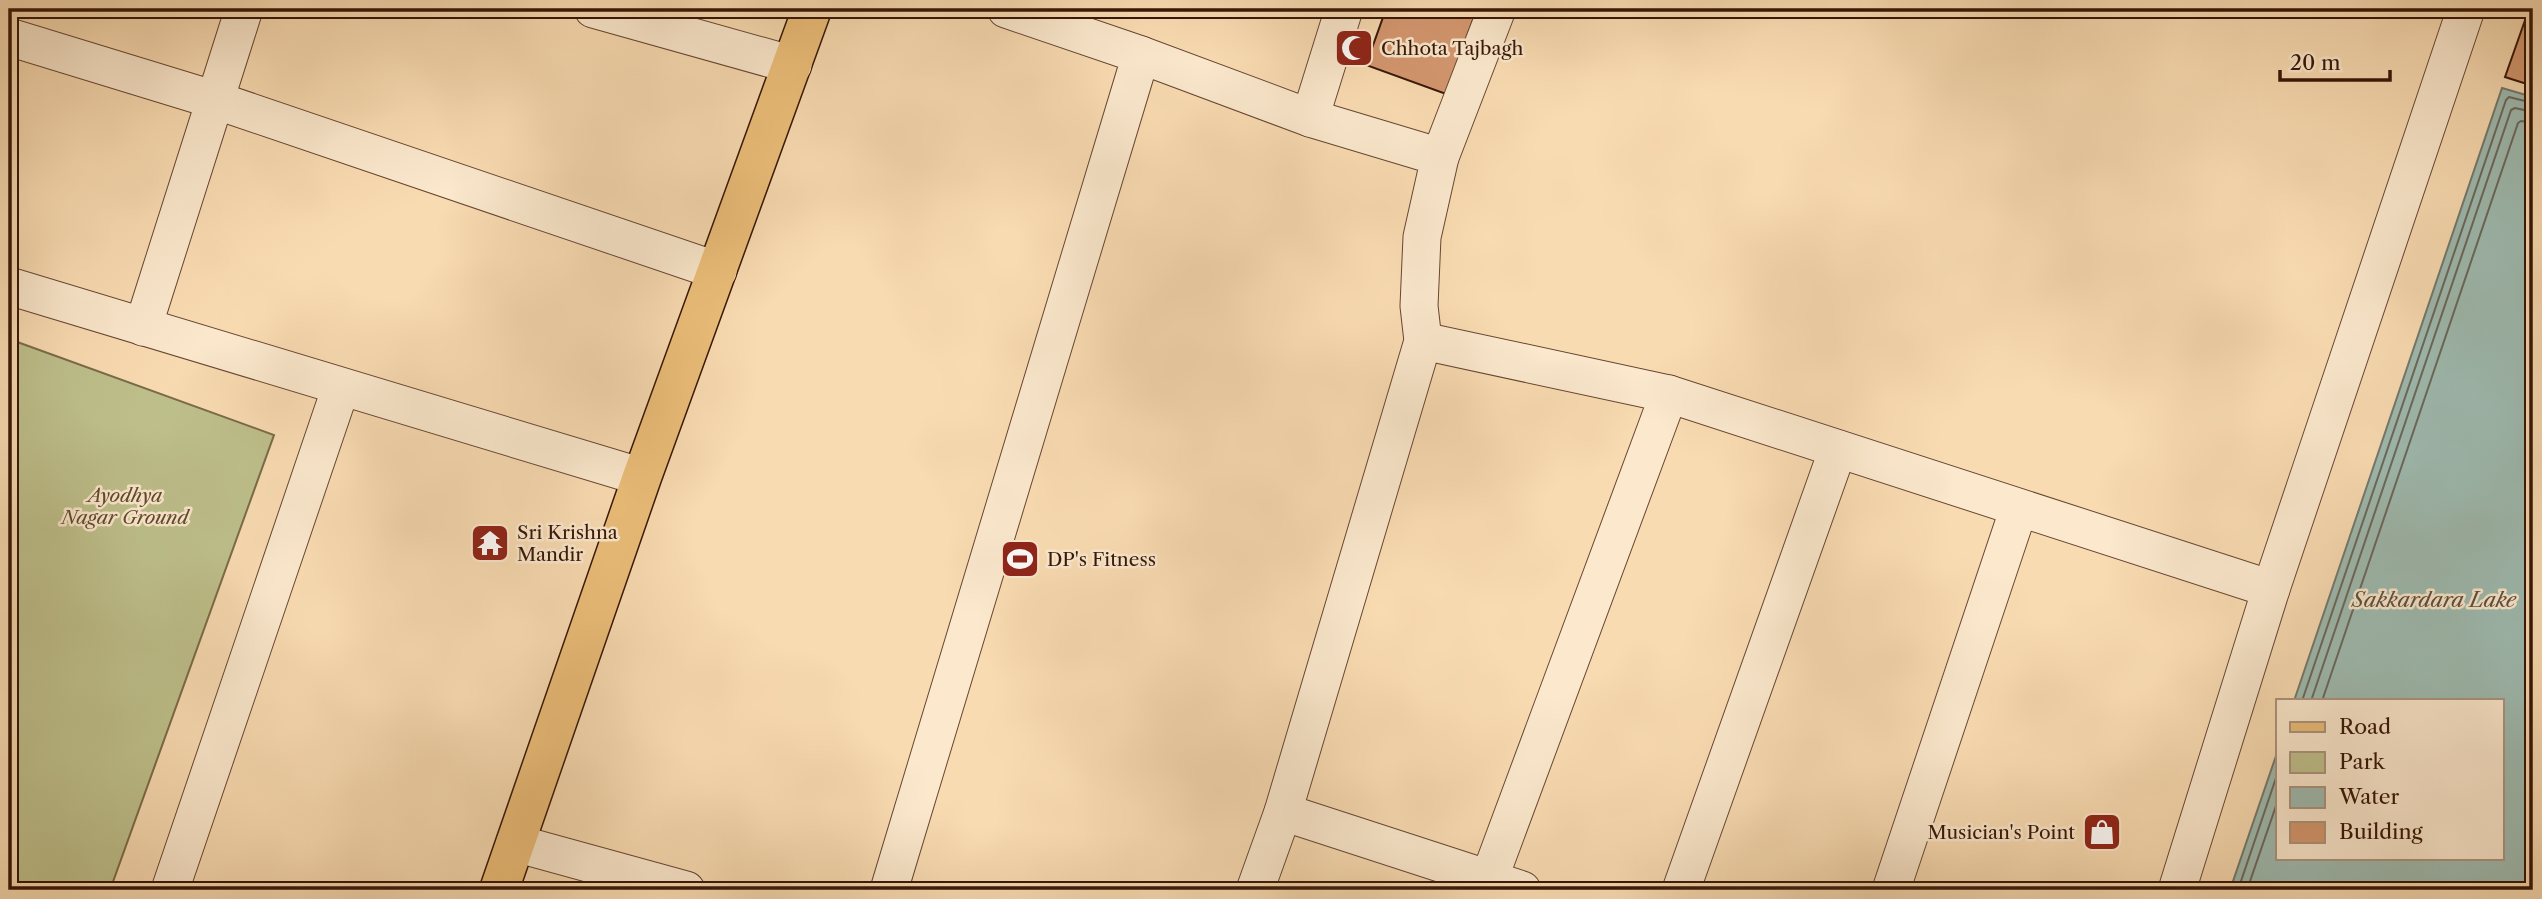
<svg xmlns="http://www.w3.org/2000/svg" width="2542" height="899" font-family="'Libre Caslon Text',serif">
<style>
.green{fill:#bec08c;stroke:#7a6b4a;stroke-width:2}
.water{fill:#9ebbb1;stroke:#74796d;stroke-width:2}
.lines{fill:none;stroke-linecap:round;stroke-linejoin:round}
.shore{stroke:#6a685c;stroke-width:2}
.building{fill:#d4976f;stroke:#361607;stroke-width:2}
.minor-casing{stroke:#674732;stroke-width:39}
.major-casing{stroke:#361607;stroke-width:41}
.minor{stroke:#fbe8cd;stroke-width:37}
.major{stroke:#ecbe79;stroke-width:38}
.labels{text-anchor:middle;stroke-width:5;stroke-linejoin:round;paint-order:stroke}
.poi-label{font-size:19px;fill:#361607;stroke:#fbe8cd;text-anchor:start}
.park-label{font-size:19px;font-style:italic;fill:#5f492f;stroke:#fbe8cd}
.water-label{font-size:21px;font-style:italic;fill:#5a5042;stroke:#fbe8cd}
</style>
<rect width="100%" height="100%" fill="#f9dbb2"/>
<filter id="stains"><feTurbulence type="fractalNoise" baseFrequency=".00286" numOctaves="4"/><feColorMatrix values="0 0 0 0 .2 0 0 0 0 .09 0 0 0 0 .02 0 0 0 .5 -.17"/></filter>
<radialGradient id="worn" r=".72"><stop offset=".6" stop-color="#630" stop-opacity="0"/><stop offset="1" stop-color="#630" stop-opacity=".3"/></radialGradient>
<!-- green -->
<path class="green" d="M9,339L274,435L110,890H9Z"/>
<!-- water -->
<path class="water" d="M2502,88L2533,97V890H2230L2278,750V859H2502V701H2294Z"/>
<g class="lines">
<!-- shore -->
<g class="shore">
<path d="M2302,701L2506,100L2509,97L2533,103"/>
<path d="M2311,701L2511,110L2515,108L2533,112"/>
<path d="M2322,701L2518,123L2521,121L2533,123"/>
<path d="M2238,890L2278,772"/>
<path d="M2247,890L2278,800"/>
</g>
</g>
<!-- building -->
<g class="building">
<path d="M1386,9H1477L1446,94L1366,65Z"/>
<path d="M2529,9H2533V86L2505,77Z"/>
</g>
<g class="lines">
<!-- minor casing -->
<g class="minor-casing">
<g id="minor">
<path d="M593,9L793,65"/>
<path d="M9,37L215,100L718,271"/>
<path d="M1141,55L1310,118L1440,157L1422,237L1419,306L1423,341"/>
<path d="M1310,118L1344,9"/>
<path d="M1440,157L1497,9"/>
<path d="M9,286L642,477"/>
<path d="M143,327L244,9"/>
<path d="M1283,812L1489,879L1669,394"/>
<path d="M515,843L686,890"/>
<path d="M1489,879L1522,890"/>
<path d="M170,890L341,387"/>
<path d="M889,890L1141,55L1006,9"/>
<path d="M1255,890L1283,812L1423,341L1669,394L2271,589"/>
<path d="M1681,890L1838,449"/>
<path d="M1891,890L2019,508"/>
<path d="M2177,890L2271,589L2466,9"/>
</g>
</g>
<!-- major casing -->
<g class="major-casing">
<path id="major" d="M499,890L642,477L812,9"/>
</g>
<!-- minor -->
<use href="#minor" class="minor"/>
<!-- major -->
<use href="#major" class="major"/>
</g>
<!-- icons -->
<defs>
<g id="mosque-square" transform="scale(2.0125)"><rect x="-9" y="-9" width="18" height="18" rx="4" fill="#8f2418" stroke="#fbe8cd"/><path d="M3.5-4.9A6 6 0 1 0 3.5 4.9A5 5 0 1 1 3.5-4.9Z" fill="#fff"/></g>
<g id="temple-square" transform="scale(2.0125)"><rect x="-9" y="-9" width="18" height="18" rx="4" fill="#8f2418" stroke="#fbe8cd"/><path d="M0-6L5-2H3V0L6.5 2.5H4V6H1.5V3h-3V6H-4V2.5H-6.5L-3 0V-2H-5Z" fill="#fff"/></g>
<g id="stadium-square" transform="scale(2.0125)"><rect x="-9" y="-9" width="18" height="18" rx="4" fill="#8f2418" stroke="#fbe8cd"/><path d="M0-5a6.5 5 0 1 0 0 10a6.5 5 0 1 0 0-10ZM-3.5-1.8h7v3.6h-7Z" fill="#fff"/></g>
<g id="shop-square" transform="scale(2.0125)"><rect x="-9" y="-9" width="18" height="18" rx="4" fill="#8f2418" stroke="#fbe8cd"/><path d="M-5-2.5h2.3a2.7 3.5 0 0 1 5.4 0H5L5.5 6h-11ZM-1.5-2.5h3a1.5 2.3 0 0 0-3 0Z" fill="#fff"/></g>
</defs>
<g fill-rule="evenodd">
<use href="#mosque-square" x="1354" y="48"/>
<use href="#temple-square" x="490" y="543"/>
<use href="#stadium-square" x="1020" y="559"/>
<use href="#shop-square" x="2102" y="832"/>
</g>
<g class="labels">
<!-- poi labels -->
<g class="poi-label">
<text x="1381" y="55">Chhota Tajbagh</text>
<text x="517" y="539">Sri Krishna<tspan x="517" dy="22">Mandir</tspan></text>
<text x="1047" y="566">DP's Fitness</text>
<text x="2075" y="839" text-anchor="end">Musician's Point</text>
</g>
<!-- park labels -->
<g class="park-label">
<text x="125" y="502">Ayodhya<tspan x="125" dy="22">Nagar Ground</tspan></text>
</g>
<!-- water labels -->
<g class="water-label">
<text x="2434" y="607">Sakkardara Lake</text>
</g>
</g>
<!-- margin -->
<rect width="2542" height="899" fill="none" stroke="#f9dbb2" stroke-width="35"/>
<rect x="10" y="10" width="2521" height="878" fill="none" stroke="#361607" stroke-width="3.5"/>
<rect x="18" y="18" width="2507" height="864" fill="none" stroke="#361607" stroke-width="2"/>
<!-- legend -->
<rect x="2276" y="699" width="228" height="161" fill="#fbe8cd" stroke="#ac947e" stroke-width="2"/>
<rect x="2290" y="722" width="35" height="10" fill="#ecbe79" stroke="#ac947e" stroke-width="2"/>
<text x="2339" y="734" font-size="21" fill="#361607">Road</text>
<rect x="2290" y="752" width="35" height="21" fill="#bec08c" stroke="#ac947e" stroke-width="2"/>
<text x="2339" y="769" font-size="21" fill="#361607">Park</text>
<rect x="2290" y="787" width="35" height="21" fill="#9ebbb1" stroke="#ac947e" stroke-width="2"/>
<text x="2339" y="804" font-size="21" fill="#361607">Water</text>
<rect x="2290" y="822" width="35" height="21" fill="#d4976f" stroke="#ac947e" stroke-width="2"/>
<text x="2339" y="839" font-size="21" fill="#361607">Building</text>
<!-- scale -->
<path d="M2280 70v10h110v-10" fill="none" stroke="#361607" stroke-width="3.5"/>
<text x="2290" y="70" font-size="21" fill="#361607" stroke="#fbe8cd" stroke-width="5" paint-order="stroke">20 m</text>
<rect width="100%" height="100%" filter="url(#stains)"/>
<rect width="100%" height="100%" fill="url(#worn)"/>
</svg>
